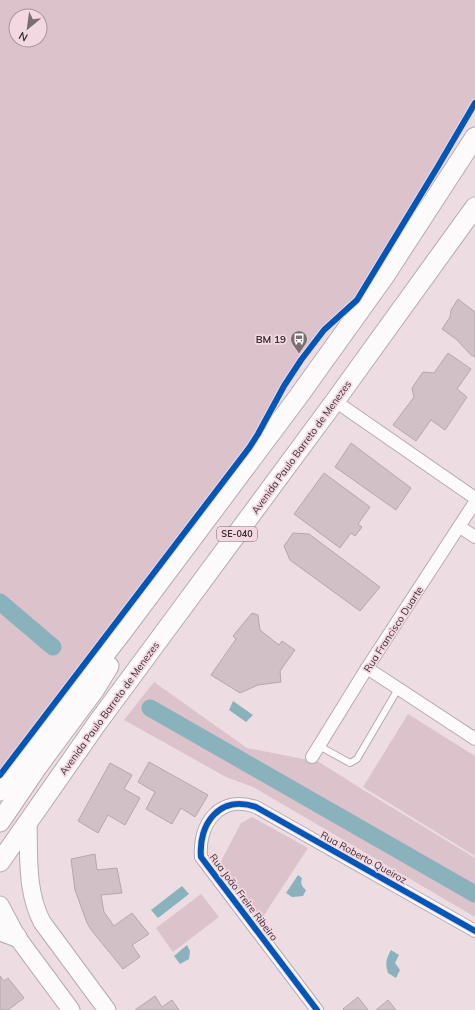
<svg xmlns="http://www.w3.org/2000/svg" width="475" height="1010" font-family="Mulish,sans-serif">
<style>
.green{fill:#dcc2cb;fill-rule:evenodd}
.water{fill:#8ab2bc}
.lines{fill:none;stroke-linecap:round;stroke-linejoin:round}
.canal{stroke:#8ab2bc;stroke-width:17}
.building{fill:#d2c0c7;stroke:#b4a8ad}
.lane-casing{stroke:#b6aaae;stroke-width:8}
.street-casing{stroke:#b6aaae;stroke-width:14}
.secondary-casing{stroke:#b6aaae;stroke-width:19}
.primary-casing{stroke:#b6aaae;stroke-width:21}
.lane{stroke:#fcfafb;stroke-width:6}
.street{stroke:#fcfafb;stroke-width:12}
.secondary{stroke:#fcfafb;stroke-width:17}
.primary{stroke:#fcfafb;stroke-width:19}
.cycleway-casing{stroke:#f3d7e1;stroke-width:8}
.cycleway{stroke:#0057b8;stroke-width:6}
.labels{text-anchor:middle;stroke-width:3.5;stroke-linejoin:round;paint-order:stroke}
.shield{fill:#f3d7e1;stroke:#746469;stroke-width:1}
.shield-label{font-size:9px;font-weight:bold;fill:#3d3236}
.poi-label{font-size:10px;font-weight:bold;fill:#3d3236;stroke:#f3d7e1;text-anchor:end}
.street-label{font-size:10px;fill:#3d3236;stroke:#f3d7e1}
</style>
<rect width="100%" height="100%" fill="#eddde3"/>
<!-- green -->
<g class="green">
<path d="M0,0H475V103L437,168L357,300L324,330L301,360L284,386L258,434L249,448L0,775ZM16,16H40V40H16Z"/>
<path d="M154,682L247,748L319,762L365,791L475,858V917L253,787L226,777L124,720Z"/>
<path d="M408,714L475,756V856L363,787Z"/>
<path d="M252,817L308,848L261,920L220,863L241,823Z"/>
<path d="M201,894L219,917L173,952L156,928Z"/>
</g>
<!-- water -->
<g class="water">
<path d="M233,701L253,715L246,722L229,710Z"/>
<path d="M298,875L302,878C300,883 302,887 306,890L303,896L292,897L286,893Z"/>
<path d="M182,886L189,894L158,918L151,910Z"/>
<path d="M187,945L190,951L189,959L180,964L174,956Z"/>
<path d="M391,950L399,955L395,963L400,970L396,978L388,973C385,964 386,959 391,950Z"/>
</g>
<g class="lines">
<!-- canal -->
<g class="canal">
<path d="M0,602L53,647"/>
<path d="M150,708L475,894"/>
</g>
</g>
<!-- building -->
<g class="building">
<path d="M458,299L475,312V357L471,355L456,339L442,329L450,317L451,310Z"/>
<path d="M448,353L471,369L457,389L467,397L445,430L431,420L416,441L393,425L414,397L412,388L423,372L434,373Z"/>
<path d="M351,443L411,488L396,510L335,467Z"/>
<path d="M324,473L370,507L358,524L362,527L355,536L351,533L340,548L294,514Z"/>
<path d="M293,533L309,534L380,587L360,611L290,560L284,546Z"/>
<path d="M252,613L258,615L260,630L279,645L282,641L295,650L280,671L281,682L258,685L240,693L211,675L236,639L233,636Z"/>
<path d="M149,762L208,795L195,817L181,808L172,824L146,809L155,792L138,782Z"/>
<path d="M110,763L132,775L124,789L140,798L125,825L108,815L98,833L78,821Z"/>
<path d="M95,854L97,870L117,868L122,893L101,895L104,912L114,926L132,913L149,934L132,945L140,957L123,969L92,931L87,923L75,890L71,859Z"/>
<path d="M0,976L4,981L8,978L24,998L8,1010H0Z"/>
<path d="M155,996L162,1007L172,1000L179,1010H135Z"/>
<path d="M358,997L368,1010H344L343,1009Z"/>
<path d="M388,1000L396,1010H376Z"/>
</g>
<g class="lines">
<!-- lane casing -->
<g class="lane-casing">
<path id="lane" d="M319,746L350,763L357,759L398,689"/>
</g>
<!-- street casing -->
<g class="street-casing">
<g id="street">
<path d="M335,401L475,498"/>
<path d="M460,527L475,537"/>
<path d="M367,668L475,739"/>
<path d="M312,757L367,668L475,502"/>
<path d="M317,1010L201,857C198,824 220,794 256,807L475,931"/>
</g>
</g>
<!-- secondary casing -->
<g class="secondary-casing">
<g id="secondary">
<path d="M28,822C29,856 26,891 42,922L107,1010"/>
<path d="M0,905L17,937L71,1010"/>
</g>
</g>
<!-- primary casing -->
<g class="primary-casing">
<g id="primary">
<path d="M0,791L23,760L123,631L298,397L384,277L475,137"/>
<path d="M0,822L38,766L95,689L109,666"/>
<path d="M0,862L98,722L335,401L475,207"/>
<path d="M0,931L17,937"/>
</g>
</g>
<!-- lane -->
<use href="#lane" class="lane"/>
<!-- street -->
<use href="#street" class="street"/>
<!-- secondary -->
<use href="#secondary" class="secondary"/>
<!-- primary -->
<use href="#primary" class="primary"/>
<!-- cycleway casing -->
<g class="cycleway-casing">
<g id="cycleway">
<path d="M0,775L249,448L258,434L284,386L301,360L324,330L357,300L437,168L475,103"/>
<path d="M317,1010L201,857C198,824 220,794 256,807L475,931"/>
</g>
</g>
<!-- cycleway -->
<use href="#cycleway" class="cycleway"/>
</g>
<!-- icons -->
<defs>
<g id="bus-pin" transform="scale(0.9)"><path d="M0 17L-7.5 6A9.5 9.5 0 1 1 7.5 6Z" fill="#7b6e73" stroke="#f3d7e1"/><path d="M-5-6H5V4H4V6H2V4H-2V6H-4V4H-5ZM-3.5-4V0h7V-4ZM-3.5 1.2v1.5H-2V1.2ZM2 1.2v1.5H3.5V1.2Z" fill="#fff"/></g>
</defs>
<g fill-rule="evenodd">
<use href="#bus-pin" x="299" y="339"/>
</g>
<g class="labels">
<!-- shield labels -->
<rect class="shield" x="217" y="527" width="40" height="14" rx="3"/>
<g class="shield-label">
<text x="237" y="537">SE-040</text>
</g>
<!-- poi labels -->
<g class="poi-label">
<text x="286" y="343">BM 19</text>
</g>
<!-- street labels -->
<g class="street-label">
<text transform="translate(301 447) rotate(-54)" y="4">Avenida Paulo Barreto de Menezes</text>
<text transform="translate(393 629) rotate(-57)" y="4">Rua Francisco Duarte</text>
<text transform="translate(109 708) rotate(-54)" y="4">Avenida Paulo Barreto de Menezes</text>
<text transform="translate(364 857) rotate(29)" y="4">Rua Roberto Queiroz</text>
<text transform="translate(244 897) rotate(53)" y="4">Rua João Freire Ribeiro</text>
</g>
</g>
<!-- north arrow -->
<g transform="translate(28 28) rotate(209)"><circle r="19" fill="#f3d7e1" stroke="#aa959d"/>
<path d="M0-3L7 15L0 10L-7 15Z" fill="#7b6e73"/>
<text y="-6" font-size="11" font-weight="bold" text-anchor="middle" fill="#3d3236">N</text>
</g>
</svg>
